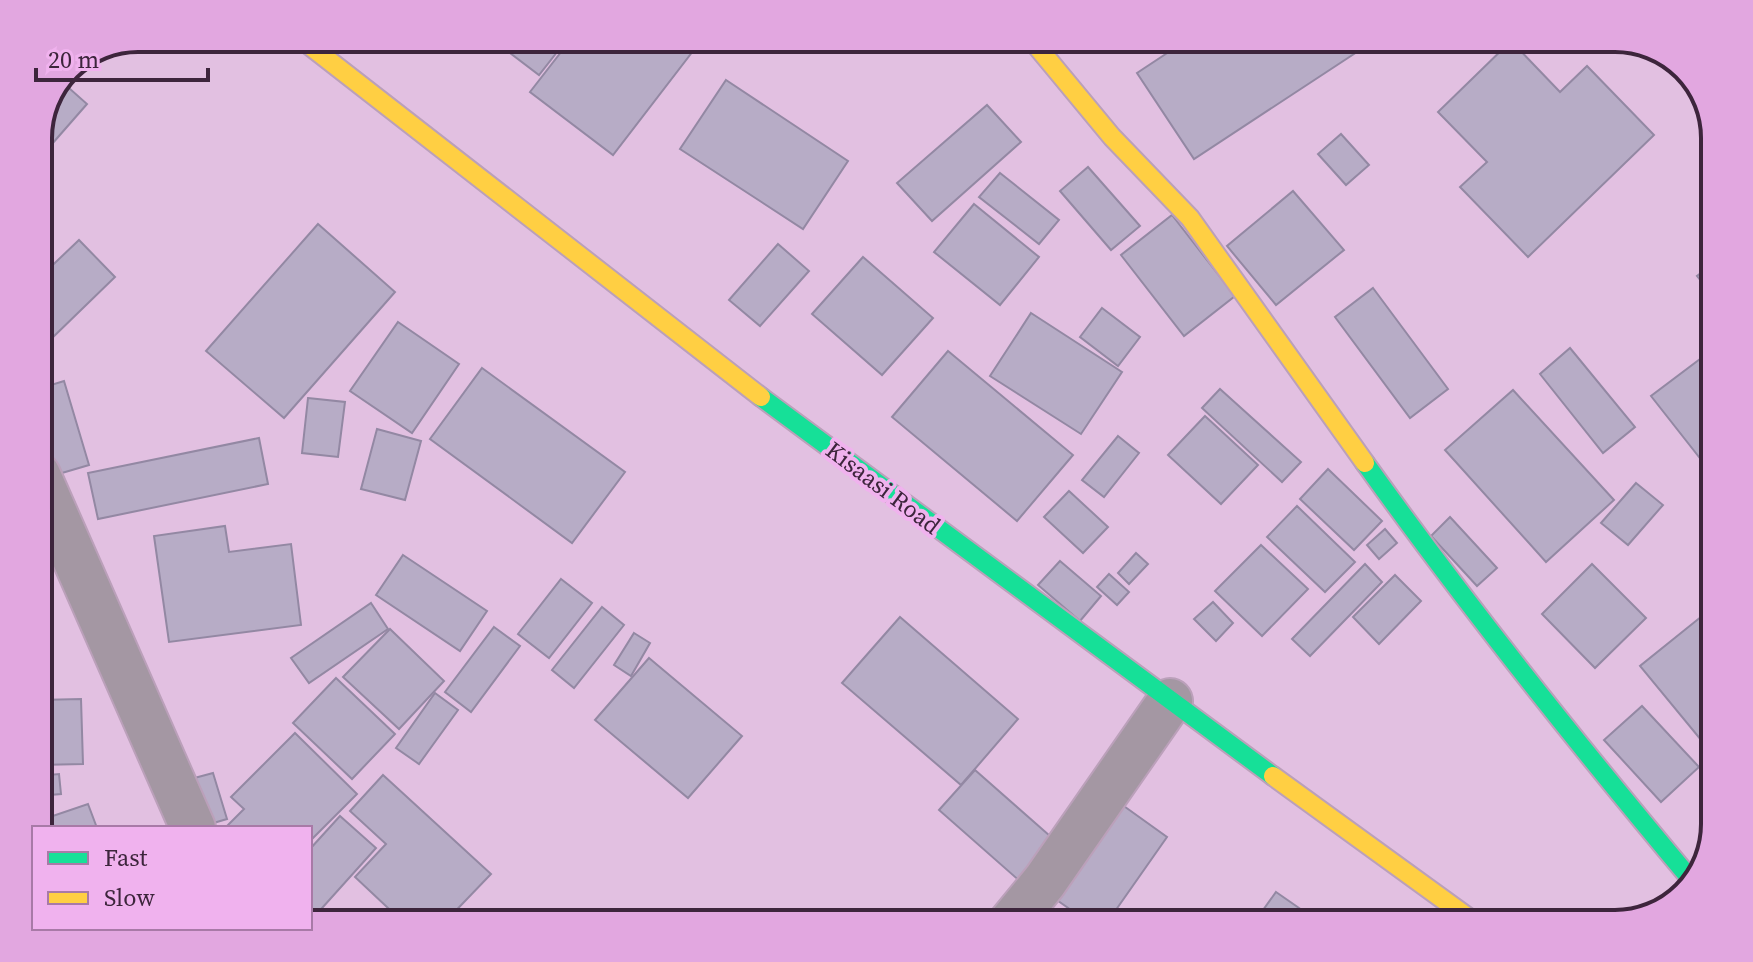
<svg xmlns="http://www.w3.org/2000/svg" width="1753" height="962" font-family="'Source Serif 4',serif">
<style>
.building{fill:#b7acc6;stroke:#9388a3;stroke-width:2}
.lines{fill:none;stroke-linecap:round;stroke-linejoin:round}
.street-casing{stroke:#bba0ba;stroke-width:48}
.fast-casing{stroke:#bba0ba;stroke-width:22}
.slow-casing{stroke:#bba0ba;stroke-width:22}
.street{stroke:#a497a3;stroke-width:44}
.fast{stroke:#16e098;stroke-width:18}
.slow{stroke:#ffcf43;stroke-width:18}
.labels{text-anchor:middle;stroke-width:8;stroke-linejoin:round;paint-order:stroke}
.street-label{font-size:24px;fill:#3d253c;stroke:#f0b2ee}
.rim{fill:none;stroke:#3d253c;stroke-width:4}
</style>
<rect width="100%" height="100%" fill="#e2c0e1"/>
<!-- building -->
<g class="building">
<path d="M490,38H568L539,75Z"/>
<path d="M572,38H703L613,155L530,92Z"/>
<path d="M1190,38H1356L1363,48L1194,159L1137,73Z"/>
<path d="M1511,41L1560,92L1587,66L1654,135L1528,257L1460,187L1487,162L1438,112Z"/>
<path d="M77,63L61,81L87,104L45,152L38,146V132L68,67Z"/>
<path d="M726,80L848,161L803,229L680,149Z"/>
<path d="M987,105L1021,142L932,221L897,183Z"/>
<path d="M1341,134L1369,165L1346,185L1318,154Z"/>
<path d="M1088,167L1140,226L1111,250L1060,191Z"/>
<path d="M1000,173L1059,220L1039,244L979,197Z"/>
<path d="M1293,191L1344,250L1276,305L1227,246Z"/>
<path d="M974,204L1039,257L1000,305L934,252Z"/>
<path d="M1172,215L1235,296L1184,336L1121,255Z"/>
<path d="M318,224L395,292L284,418L206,351Z"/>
<path d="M79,240L115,277L50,340L38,328V279Z"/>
<path d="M778,244L809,271L760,326L729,300Z"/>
<path d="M863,257L933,318L882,375L812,314Z"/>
<path d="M1713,264V296L1697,276Z"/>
<path d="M1373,288L1448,389L1410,418L1335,317Z"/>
<path d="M1102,308L1140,337L1118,366L1080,337Z"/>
<path d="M1031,313L1122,372L1081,434L990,376Z"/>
<path d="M398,322L459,364L412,433L350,391Z"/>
<path d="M1570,348L1635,427L1603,453L1540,374Z"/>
<path d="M1712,350L1710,471L1651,396Z"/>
<path d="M948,351L1073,455L1017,521L892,417Z"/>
<path d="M482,368L625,472L572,543L430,439Z"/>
<path d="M64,381L89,465L45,478L38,454V389Z"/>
<path d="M1220,389L1301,462L1282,482L1202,408Z"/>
<path d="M1513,390L1614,500L1546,562L1445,450Z"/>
<path d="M308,398L345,402L338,457L302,453Z"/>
<path d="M1205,416L1258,465L1221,504L1168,455Z"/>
<path d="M377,429L421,441L405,500L361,489Z"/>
<path d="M1118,436L1139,453L1104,497L1082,480Z"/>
<path d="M259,438L268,484L98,519L88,473Z"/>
<path d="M1328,469L1382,521L1354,550L1300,499Z"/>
<path d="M1636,483L1663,505L1628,545L1601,523Z"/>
<path d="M1069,491L1108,527L1083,553L1044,517Z"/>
<path d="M1297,506L1355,562L1325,592L1267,537Z"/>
<path d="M1450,517L1497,568L1477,586L1431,536Z"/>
<path d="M225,526L229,552L291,544L301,625L169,642L154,536Z"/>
<path d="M1385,529L1397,543L1379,559L1367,545Z"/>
<path d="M1261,545L1308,589L1262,636L1215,591Z"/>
<path d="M1136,553L1148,564L1129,584L1118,573Z"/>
<path d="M403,555L487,611L460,651L376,595Z"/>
<path d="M1060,561L1101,596L1080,621L1038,585Z"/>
<path d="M1365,564L1382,582L1310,656L1292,639Z"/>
<path d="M1592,564L1646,618L1595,668L1542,614Z"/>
<path d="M1109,574L1129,592L1117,605L1097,587Z"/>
<path d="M1395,575L1421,601L1379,644L1353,617Z"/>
<path d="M561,579L592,603L549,658L518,634Z"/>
<path d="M1213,602L1233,623L1216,641L1194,619Z"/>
<path d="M371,603L388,629L309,683L291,658Z"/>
<path d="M602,607L624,625L574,688L552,670Z"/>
<path d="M1707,612L1708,613L1706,746L1640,666Z"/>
<path d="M900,617L1018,719L961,785L842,683Z"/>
<path d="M494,627L520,646L471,712L445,692Z"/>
<path d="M390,629L444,681L399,729L343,677Z"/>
<path d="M634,633L650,643L631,676L614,665Z"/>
<path d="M649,658L742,736L688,798L595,720Z"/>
<path d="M336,678L395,734L352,779L293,723Z"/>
<path d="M435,693L458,710L419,764L396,748Z"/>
<path d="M81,699L83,764L38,765V700Z"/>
<path d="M1642,706L1699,767L1661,802L1604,740Z"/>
<path d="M295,733L357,794L310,841V828H225L244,809L231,797Z"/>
<path d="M975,770L1058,843L1022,883L939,810Z"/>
<path d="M213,773L227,819L200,827L187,780Z"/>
<path d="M59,774L61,794L38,796V776Z"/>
<path d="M383,775L491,874L443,924H405L355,877L386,844L350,811Z"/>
<path d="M88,804L97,828H38V821Z"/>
<path d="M1121,804L1167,837L1106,924H1091L1054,898Z"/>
<path d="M340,816L376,848L314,917L310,913V849Z"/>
<path d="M1276,892L1322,924H1253Z"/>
</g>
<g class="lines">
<!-- street casing -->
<g class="street-casing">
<g id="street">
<path d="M38,475L193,828"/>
<path d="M1010,924L1045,881L1170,701"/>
</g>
</g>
<!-- fast casing -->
<g class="fast-casing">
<g id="fast">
<path d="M761,397L1273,776"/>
<path d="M1365,463C1468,607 1579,746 1693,882"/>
</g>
</g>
<!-- slow casing -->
<g class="slow-casing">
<g id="slow">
<path d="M300,38L761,397"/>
<path d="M1030,38L1112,137L1190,218L1365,463"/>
<path d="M1273,776L1477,924"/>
</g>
</g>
<!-- street -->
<use href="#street" class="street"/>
<!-- fast -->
<use href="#fast" class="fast"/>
<!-- slow -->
<use href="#slow" class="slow"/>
</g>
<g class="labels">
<!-- street labels -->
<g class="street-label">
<text transform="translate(883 488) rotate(37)" y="8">Kisaasi Road</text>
</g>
</g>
<!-- crop -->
<path d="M0 0H1753V962H0ZM138 52H1615A86 86 0 0 1 1701 138V824A86 86 0 0 1 1615 910H138A86 86 0 0 1 52 824V138A86 86 0 0 1 138 52Z" fill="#e2a7e0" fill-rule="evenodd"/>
<path class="rim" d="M138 52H1615A86 86 0 0 1 1701 138V824A86 86 0 0 1 1615 910H138A86 86 0 0 1 52 824V138A86 86 0 0 1 138 52Z"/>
<!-- legend -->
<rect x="32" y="826" width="280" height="104" fill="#f0b2ee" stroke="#a87aa7" stroke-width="2"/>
<rect x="48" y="852" width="40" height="12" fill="#16e098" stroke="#a87aa7" stroke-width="2"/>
<text x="104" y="866" font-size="24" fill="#3d253c">Fast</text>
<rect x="48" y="892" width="40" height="12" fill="#ffcf43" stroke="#a87aa7" stroke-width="2"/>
<text x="104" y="906" font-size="24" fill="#3d253c">Slow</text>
<!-- scale -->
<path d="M36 68v12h172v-12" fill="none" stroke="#3d253c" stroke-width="4"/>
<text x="48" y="68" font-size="24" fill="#3d253c" stroke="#f0b2ee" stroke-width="6" paint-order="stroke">20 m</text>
</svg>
